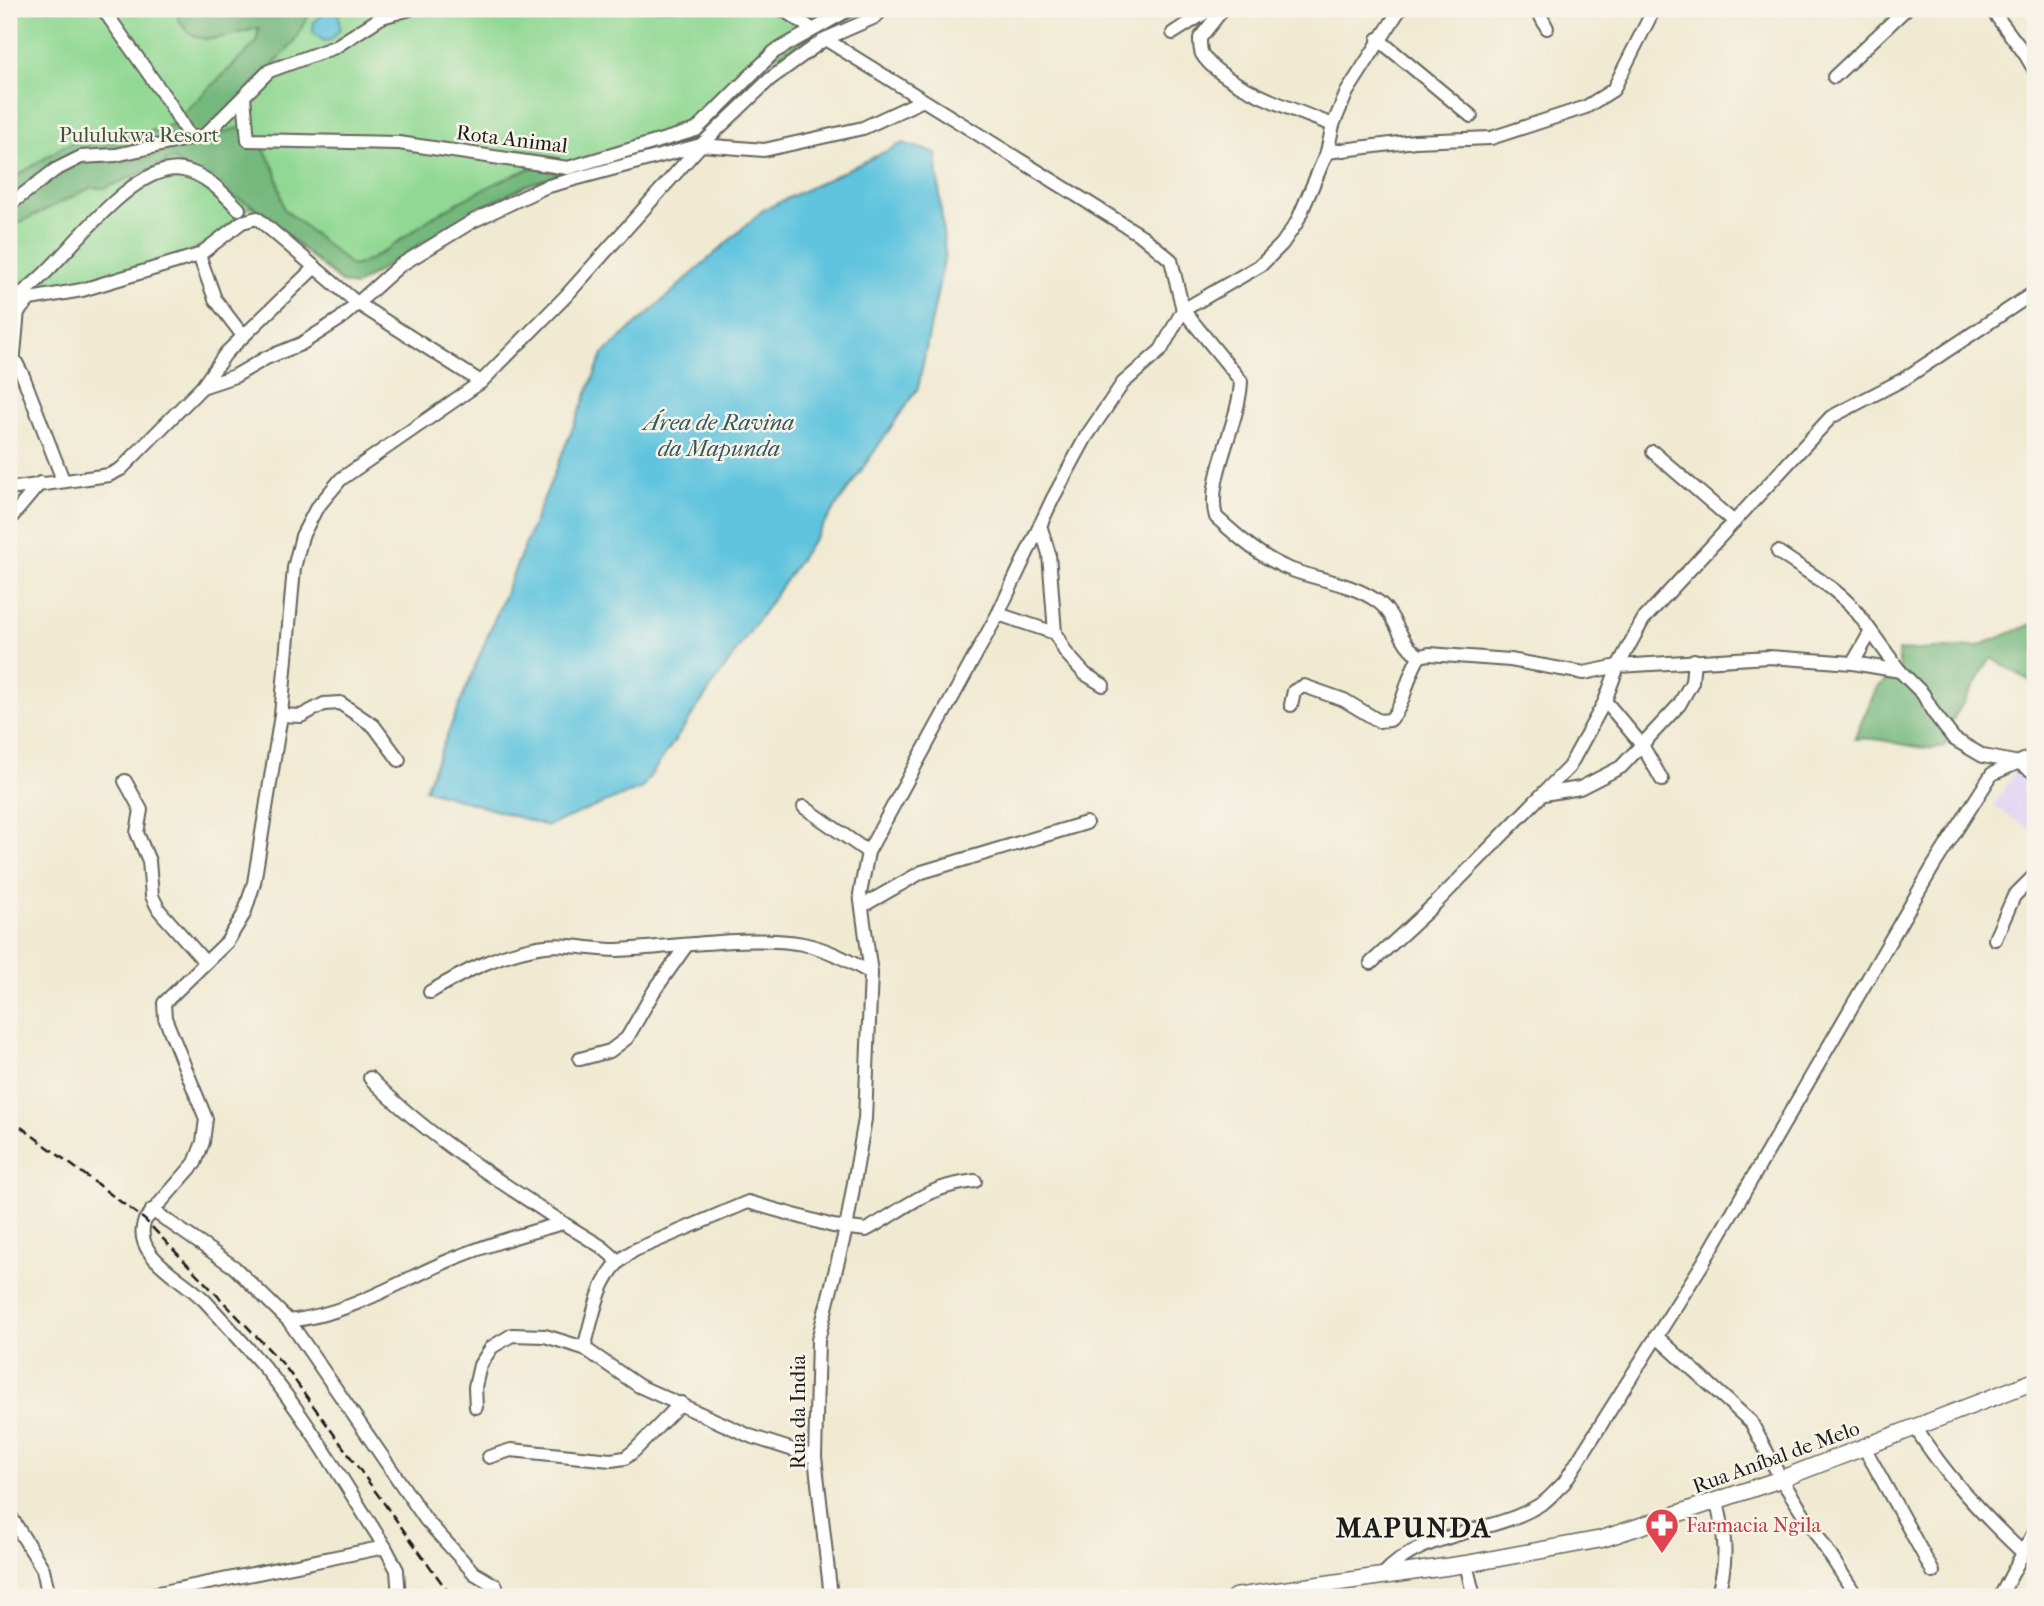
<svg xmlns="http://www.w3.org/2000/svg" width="2044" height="1606" font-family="'IM FELL French Canon',serif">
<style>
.built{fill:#e0d4f4}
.green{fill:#90d893;stroke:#567a58;stroke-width:2}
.forest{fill:#74b87d;stroke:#486a4c;stroke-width:2}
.water{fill:#60c4de;stroke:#3e707d;stroke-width:2}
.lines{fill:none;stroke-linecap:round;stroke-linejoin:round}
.minor-casing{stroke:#66645c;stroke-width:16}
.tertiary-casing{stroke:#66645c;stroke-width:19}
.minor{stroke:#fff;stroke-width:12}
.tertiary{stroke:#fff;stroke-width:16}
.rail{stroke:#1c1c1c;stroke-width:2.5;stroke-dasharray:10 5;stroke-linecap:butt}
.labels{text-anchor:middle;stroke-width:5;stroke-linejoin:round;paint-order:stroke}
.park-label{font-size:21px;fill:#3f5440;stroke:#f7f3e8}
.street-label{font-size:21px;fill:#1c1c1c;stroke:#f7f3e8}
.health-label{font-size:21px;fill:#be3a42;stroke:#f7f3e8;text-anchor:start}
.water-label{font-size:23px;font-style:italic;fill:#345760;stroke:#f7f3e8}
.district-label{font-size:28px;font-weight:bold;letter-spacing:2px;fill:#1c1c1c;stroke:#f7f3e8}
</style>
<rect width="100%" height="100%" fill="#f7f3e8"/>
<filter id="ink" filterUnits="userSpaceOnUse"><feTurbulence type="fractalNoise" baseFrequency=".0143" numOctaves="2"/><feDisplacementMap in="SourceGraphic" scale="14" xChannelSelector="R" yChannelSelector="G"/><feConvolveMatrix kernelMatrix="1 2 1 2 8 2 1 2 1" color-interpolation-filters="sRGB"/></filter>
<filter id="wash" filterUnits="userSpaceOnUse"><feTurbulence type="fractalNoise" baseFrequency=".00686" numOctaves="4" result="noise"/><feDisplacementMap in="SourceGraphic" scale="28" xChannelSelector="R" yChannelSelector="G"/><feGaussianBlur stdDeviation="1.57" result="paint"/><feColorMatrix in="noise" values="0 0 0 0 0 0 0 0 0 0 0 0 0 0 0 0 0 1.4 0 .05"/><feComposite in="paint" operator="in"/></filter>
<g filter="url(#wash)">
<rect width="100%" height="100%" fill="#f0ead2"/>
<!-- built -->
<path class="built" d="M2019,765L2035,775V832L1993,806Z"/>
<!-- green -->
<path class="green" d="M9,9H865L772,58L716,119L695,136L527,185L443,228L355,286L341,282L251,206C234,221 217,238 196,249C147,273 80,287 27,291L9,309Z"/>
<!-- forest -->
<g class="forest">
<path d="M175,9H312L292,45L201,139L238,128L260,141L276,172L284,209L352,266C373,264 416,227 436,215C468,196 501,180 535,166L561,174L527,185L470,213L355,286L341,282L252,205L221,191L173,159L106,188H90L9,228V181L64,146L84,140L112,142L171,125L256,43L259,28C223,36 188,55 175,9Z"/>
<path d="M2035,623V684L1991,658L1950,724L1945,747C1914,753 1885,735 1854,739L1877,687L1900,671L1898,651L1976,647Z"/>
</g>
<!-- water -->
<g class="water">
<path d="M329,9L339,15L340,30L330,40L324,41L313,32L314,22Z"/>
<path d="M903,143L936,153L945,255L918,388L642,788L547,826L425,789L603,354L763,210Z"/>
</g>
</g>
<g filter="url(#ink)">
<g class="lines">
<!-- minor casing -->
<g class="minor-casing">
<g id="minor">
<path d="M103,9L170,104L190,138"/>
<path d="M782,9L812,29"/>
<path d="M1223,9L1200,38C1200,43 1200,50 1202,54C1220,85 1299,112 1333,125"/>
<path d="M1532,9L1539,13L1547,28"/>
<path d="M1991,9L2025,54"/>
<path d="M1173,33L1211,9"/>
<path d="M825,39L1142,236L1171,260L1183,310L1241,381C1240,422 1205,481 1216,517C1238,537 1264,560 1292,570C1319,580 1349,583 1374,599C1398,613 1397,643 1420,656"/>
<path d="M1378,39L1471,116"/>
<path d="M2035,47L2025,54L2035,71"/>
<path d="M1834,77L1906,9"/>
<path d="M244,97L248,140L399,143L568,168L696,130L774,52L850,9"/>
<path d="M1327,152L1415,141L1491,138L1586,107L1613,90L1654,9"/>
<path d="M9,205L55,170L81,157L116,155L205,135L269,71L335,47L382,17L410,9"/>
<path d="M199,255L242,222L257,218L357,303L481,382"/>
<path d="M9,305C19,295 31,287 41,277C73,248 135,161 183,170C206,174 224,194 239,209"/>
<path d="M9,321L30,299L82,290L199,255L215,299L243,336"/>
<path d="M9,349L23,376L63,480"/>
<path d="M14,354L18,310"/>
<path d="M202,387L235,376L266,358L301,344L340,319L399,266L473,221L545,187L701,145L764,150L863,128L921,101"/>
<path d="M1653,452L1734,522"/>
<path d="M9,489L109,475L121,469L202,387L226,353L315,267"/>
<path d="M9,520L40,483"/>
<path d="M1040,525L1049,554L1055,633L1066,653L1085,674L1103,685"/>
<path d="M1778,552C1805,571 1843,591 1862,619C1875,637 1887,654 1900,671"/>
<path d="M998,614L1055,633"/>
<path d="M1853,663L1870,633"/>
<path d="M1605,701L1642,745L1662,780"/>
<path d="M1291,705L1294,691L1304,686L1344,700L1379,721L1390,720C1407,702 1406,675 1420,656L1429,654L1510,660L1584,673L1618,666L1769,657L1853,663L1900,671L1923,694L1933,712L1954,739L1983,756L2019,763L2035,773"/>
<path d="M281,715L301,716L324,704L340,703L374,726L399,760"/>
<path d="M125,781L141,810L137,833L149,861L152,896L159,910L205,962"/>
<path d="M1544,794L1580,788L1621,767L1679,705L1692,682L1694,660"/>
<path d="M804,807L868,852"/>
<path d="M864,905L922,872L1086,823"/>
<path d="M1995,939L2014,896L2035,875"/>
<path d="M1371,963L1436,903L1569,767L1605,701L1618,666L1643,620L1831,417L1904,379L2035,292"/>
<path d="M430,992C464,972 498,954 538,947C565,942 589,950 617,950C671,948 752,934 803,944C828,949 849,961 871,973"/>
<path d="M580,1059L610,1051L627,1038L654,991L686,946"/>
<path d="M370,1078C426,1135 496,1179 563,1223"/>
<path d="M152,1210L234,1267L289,1321L426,1520L474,1573L496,1586"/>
<path d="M289,1321C354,1313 396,1282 455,1258C489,1244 526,1233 563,1223L602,1247L617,1260"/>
<path d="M1656,1336L1751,1422L1781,1479L1857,1597"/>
<path d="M584,1348C595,1311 598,1270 635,1250L748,1202L833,1226L866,1230C908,1207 924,1187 975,1181"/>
<path d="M476,1407L475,1387L480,1365L492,1347L512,1335L545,1336L584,1348L639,1386L750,1436L815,1457"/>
<path d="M1915,1427C1945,1475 1980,1512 2021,1551"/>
<path d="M1864,1447L1933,1572"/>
<path d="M489,1457L511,1450L611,1460L625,1458L634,1451L681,1403"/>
<path d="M9,1514L43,1569L49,1597"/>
<path d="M1466,1564L1474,1597"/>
<path d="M1382,1576C1423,1528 1494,1536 1544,1502C1551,1497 1557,1489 1564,1483L1703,1263L1934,865L1992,774L2035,755"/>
<path d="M149,1595L385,1547"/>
<path d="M399,1597L397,1570L385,1547C348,1490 313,1428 270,1374C250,1350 228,1326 206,1302C185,1279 130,1256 145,1220L195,1163L203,1142L206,1119L165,1018L164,1003L227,942L244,914L254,883L281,715L294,568L302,536L316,509L341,479L481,382L565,297L701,145L770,79L825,39L873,18L884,9"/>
<path d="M831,1597L815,1457L818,1340L846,1229L865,1119L871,973L860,894L868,852L998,614L1053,498L1086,437L1123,383L1161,350L1183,310L1261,265L1282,244L1297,222L1327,152L1333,125L1347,92L1400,9"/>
<path d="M1717,1597C1728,1560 1726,1540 1717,1502"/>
<path d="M2000,1597L2035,1530"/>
</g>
</g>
<!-- tertiary casing -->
<g class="tertiary-casing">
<path id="tertiary" d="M1235,1597L1466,1564L1602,1539L1781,1479L2035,1381"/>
</g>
<!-- minor -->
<use href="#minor" class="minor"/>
<!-- tertiary -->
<use href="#tertiary" class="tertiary"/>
<!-- rail -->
<path class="rail" d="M9,1118L145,1220L283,1364L452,1597"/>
</g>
</g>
<!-- icons -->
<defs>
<g id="pharmacy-pin" transform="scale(1.75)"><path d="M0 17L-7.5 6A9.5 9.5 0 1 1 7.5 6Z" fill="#e0444e" stroke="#f7f3e8"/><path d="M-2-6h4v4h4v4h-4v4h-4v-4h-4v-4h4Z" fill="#fff"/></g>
</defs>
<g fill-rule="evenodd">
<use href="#pharmacy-pin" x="1662" y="1525"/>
</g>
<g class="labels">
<!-- park labels -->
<g class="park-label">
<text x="139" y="142">Pululukwa Resort</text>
</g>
<!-- street labels -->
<g class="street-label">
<text transform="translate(512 139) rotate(7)" y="7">Rota Animal</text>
<text transform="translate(798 1412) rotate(-90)" y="7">Rua da India</text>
<text transform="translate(1776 1457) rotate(-20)" y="7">Rua Aníbal de Melo</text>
</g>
<!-- health labels -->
<g class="health-label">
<text x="1686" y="1532">Farmacia Ngila</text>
</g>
<!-- water labels -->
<g class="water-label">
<text x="719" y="430">Área de Ravina<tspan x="719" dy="26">da Mapunda</tspan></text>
</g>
<!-- district labels -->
<g class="district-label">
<text x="1414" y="1537">MAPUNDA</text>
</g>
</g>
<!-- margin -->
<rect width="2044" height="1606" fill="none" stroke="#f7f3e8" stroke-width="35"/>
</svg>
